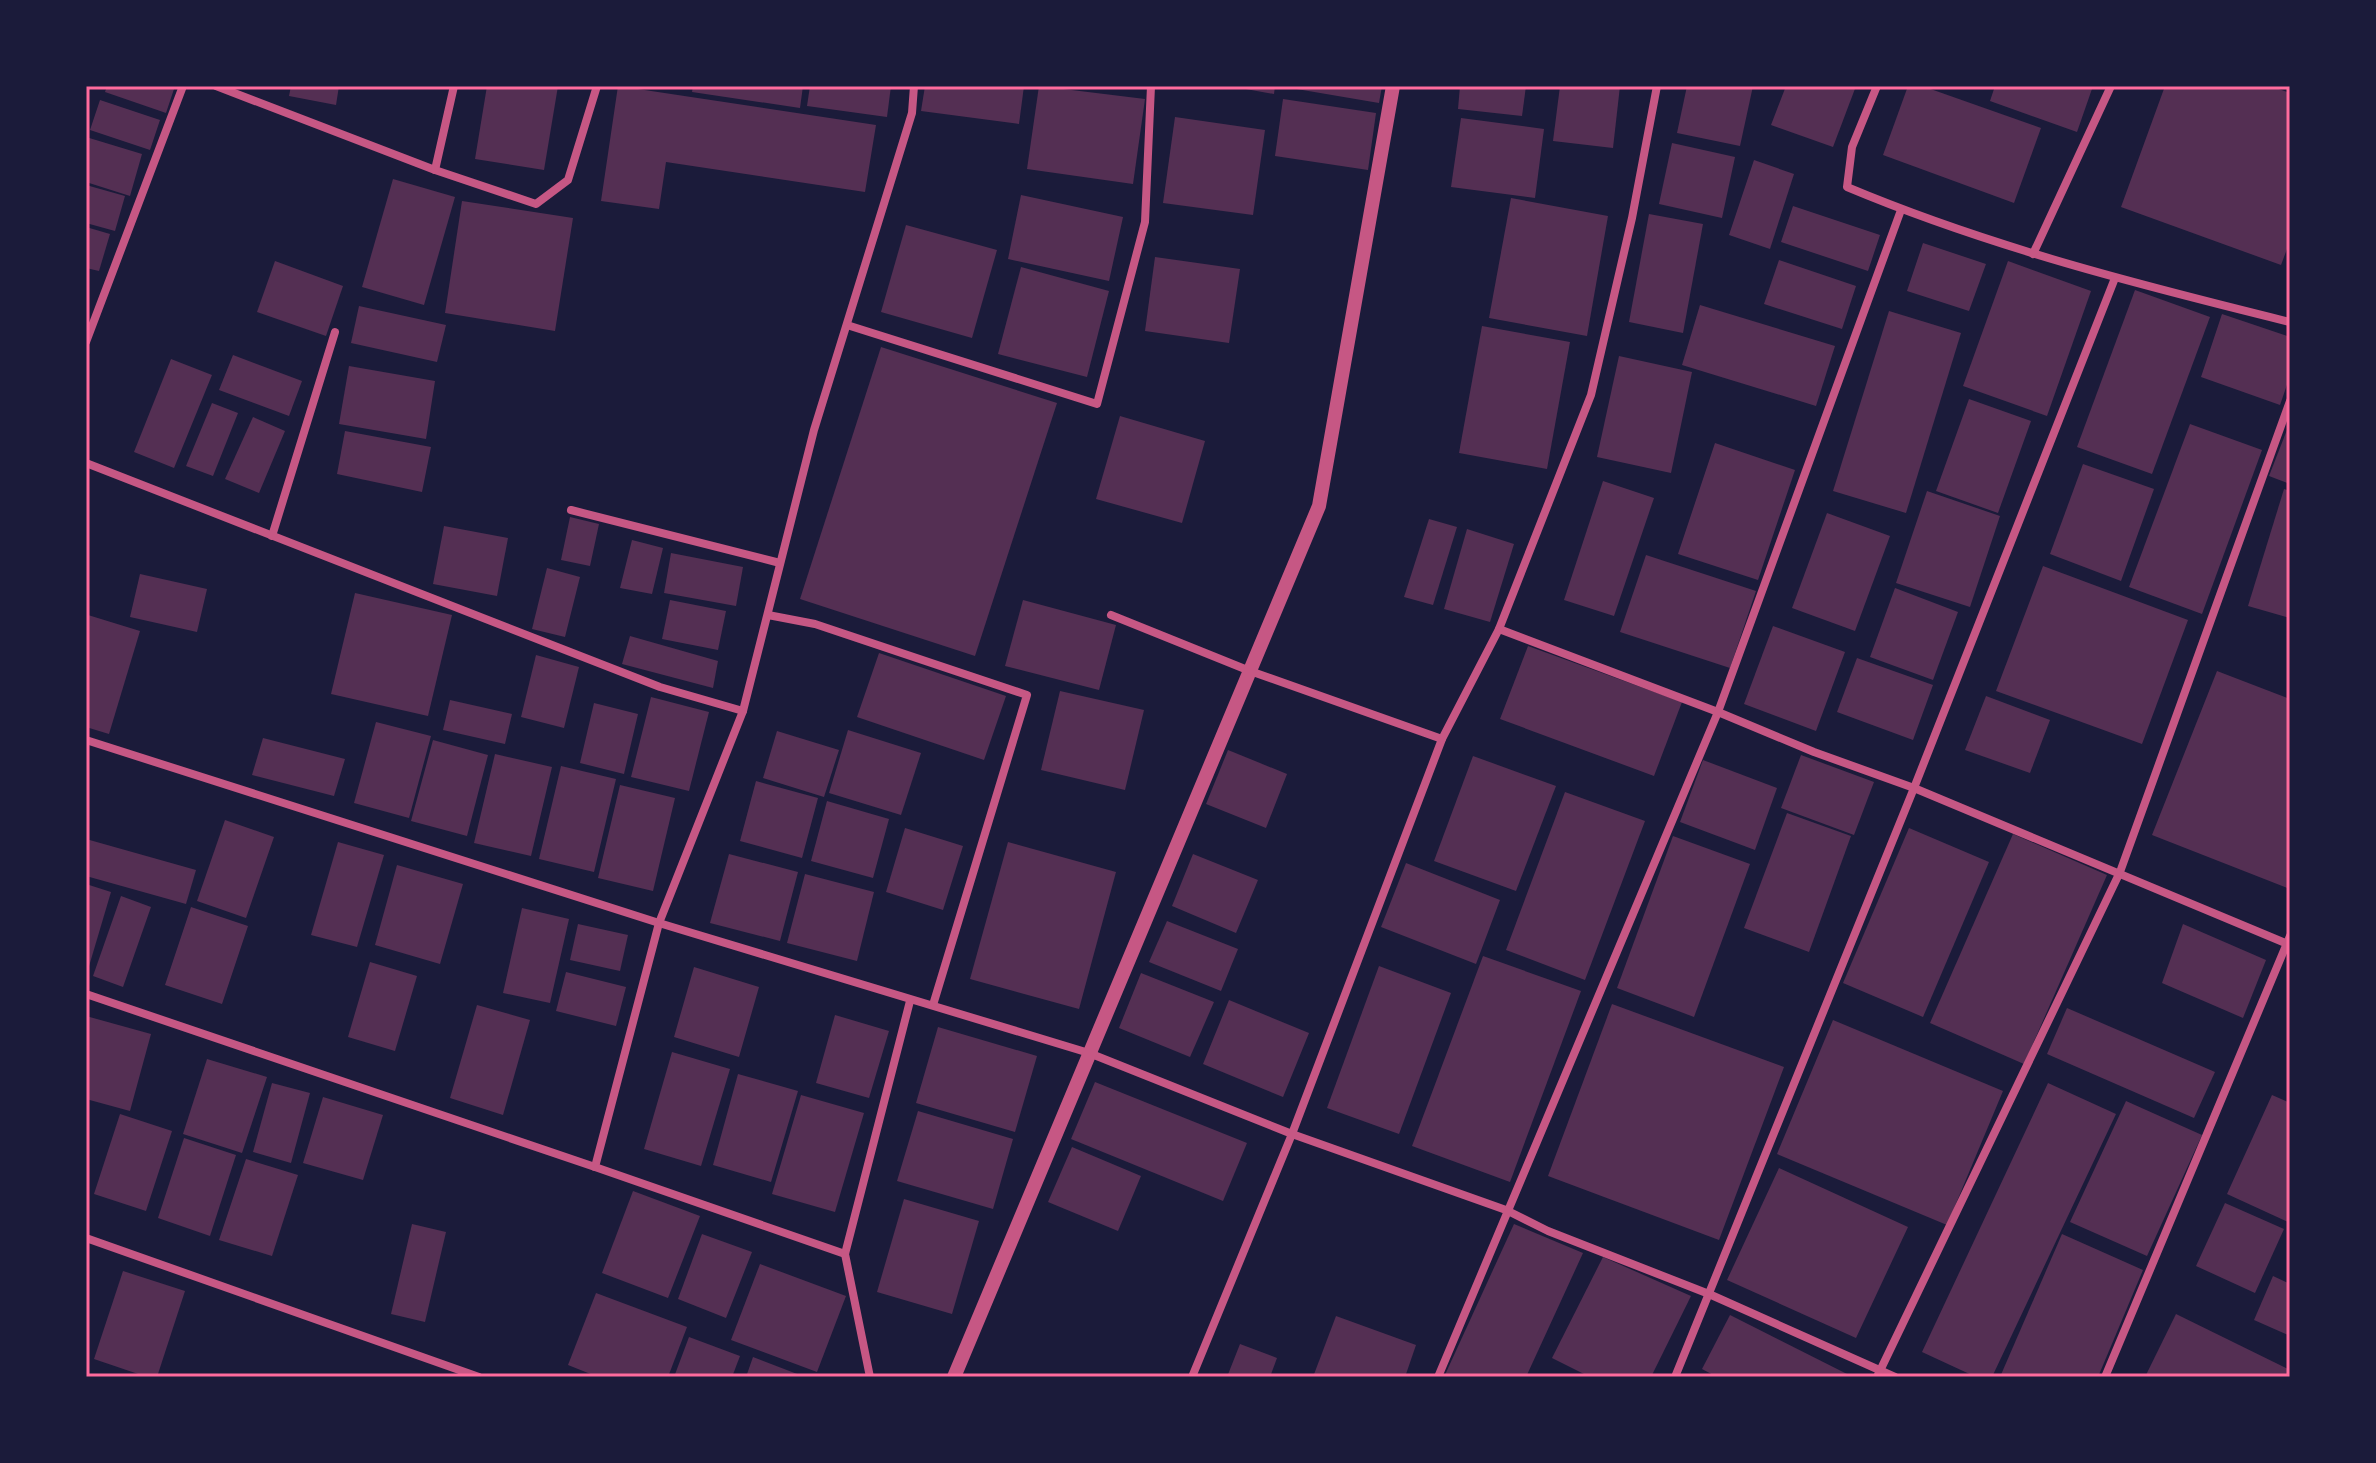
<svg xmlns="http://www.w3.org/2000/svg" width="2376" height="1463" font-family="'PT Sans',sans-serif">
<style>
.building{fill:#542f53}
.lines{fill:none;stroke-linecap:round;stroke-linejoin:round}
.minor{stroke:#c65784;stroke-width:8}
.tertiary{stroke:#c65784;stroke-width:14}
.neatline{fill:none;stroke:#ff6b9d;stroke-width:3}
</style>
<rect width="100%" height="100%" fill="#1b1b3a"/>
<!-- building -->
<g class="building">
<path d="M107,86H175L166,113L105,92Z"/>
<path d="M291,86H339L336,105L289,96Z"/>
<path d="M487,86H558L544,170L475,159Z"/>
<path d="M618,86L876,125L865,192L666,162L659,209L601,201Z"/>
<path d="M693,86H803L800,108L692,92Z"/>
<path d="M810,86H891L887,117L807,106Z"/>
<path d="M925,86H1024L1019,124L921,111Z"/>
<path d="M1039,86L1145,99L1133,184L1027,169Z"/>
<path d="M1229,86H1275L1274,94Z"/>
<path d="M1279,86H1382L1379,103Z"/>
<path d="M1460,86H1526L1522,116L1458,109Z"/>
<path d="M1560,86H1620L1613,148L1553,141Z"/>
<path d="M1687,86H1753L1740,146L1677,133Z"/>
<path d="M1786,86H1856L1833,147L1771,125Z"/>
<path d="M1908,86H1922L2041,128L2014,203L1883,155Z"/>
<path d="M1995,86H2093L2077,132L1990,101Z"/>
<path d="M2165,86H2270L2290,93V241L2281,265L2121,207Z"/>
<path d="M1283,99L1376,113L1368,170L1275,156Z"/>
<path d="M100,100L160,120L150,150L90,130Z"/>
<path d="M1175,117L1265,130L1253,215L1163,203Z"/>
<path d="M1461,118L1544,129L1535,198L1451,187Z"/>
<path d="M86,137L142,154L130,196L86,182Z"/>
<path d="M1672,143L1735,157L1722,218L1659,204Z"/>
<path d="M1754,160L1794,174L1770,249L1729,235Z"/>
<path d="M393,179L455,197L424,305L362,287Z"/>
<path d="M86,185L125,196L115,231L86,223Z"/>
<path d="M1021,195L1123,217L1109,281L1008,259Z"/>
<path d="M1511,198L1608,216L1587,336L1489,318Z"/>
<path d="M462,201L573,218L555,331L445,313Z"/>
<path d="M1793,206L1880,235L1868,271L1781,242Z"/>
<path d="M1649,214L1703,224L1683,333L1629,322Z"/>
<path d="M906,225L997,250L972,338L881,312Z"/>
<path d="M86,227L110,234L99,271L86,268Z"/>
<path d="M1923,243L1986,264L1969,311L1907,291Z"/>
<path d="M1155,257L1240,269L1229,343L1145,331Z"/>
<path d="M1779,260L1856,286L1842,329L1764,304Z"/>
<path d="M275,261L343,286L326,336L257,312Z"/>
<path d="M2008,261L2091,291L2047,416L1963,386Z"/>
<path d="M1021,267L1109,291L1087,377L998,354Z"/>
<path d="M2135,290L2210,317L2152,474L2077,447Z"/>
<path d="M1700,305L1835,346L1816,406L1682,365Z"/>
<path d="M359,306L446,325L437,362L351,343Z"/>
<path d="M1889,311L1961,333L1906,513L1833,491Z"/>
<path d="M2222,314L2290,337V376L2280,405L2201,377Z"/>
<path d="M1482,326L1570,342L1547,469L1459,453Z"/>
<path d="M881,347L1057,403L975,656L800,599Z"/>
<path d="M233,355L302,381L289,416L219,390Z"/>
<path d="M1619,356L1692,372L1671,473L1597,457Z"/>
<path d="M171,359L212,375L174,468L134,452Z"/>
<path d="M349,366L435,381L426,439L339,424Z"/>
<path d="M1969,399L2031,421L1998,513L1936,491Z"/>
<path d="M212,403L238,413L213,476L186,466Z"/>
<path d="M1120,416L1205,441L1182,523L1096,499Z"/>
<path d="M253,417L285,431L259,493L225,479Z"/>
<path d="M2290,422V484L2269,476Z"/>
<path d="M2190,424L2262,450L2202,614L2129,587Z"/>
<path d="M345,431L431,447L422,492L337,474Z"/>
<path d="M1715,443L1795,470L1758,580L1678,554Z"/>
<path d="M2083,464L2154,489L2121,581L2050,554Z"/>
<path d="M1603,481L1654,498L1614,616L1564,600Z"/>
<path d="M2284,489L2290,491V618L2248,606Z"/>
<path d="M1927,491L2000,516L1970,607L1896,583Z"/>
<path d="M1827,513L1890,536L1855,631L1792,608Z"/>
<path d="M570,517L599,524L590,566L561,560Z"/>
<path d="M1429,519L1457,527L1433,605L1404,597Z"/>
<path d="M444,526L508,538L497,596L433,584Z"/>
<path d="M1467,529L1514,544L1490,622L1444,609Z"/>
<path d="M632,540L663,548L652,594L620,588Z"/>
<path d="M671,553L743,567L736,606L664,593Z"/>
<path d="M1646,555L1756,591L1730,668L1620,632Z"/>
<path d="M2043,566L2188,620L2142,744L1996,691Z"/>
<path d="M547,568L580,577L565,637L532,629Z"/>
<path d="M140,574L207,589L197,632L130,617Z"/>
<path d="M1895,588L1958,612L1933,680L1870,657Z"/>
<path d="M355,593L452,615L428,716L331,694Z"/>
<path d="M670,600L726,611L718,650L662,639Z"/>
<path d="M1023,600L1116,625L1099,690L1005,666Z"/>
<path d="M88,615L140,631L109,734L86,727Z"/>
<path d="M1773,626L1845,652L1816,731L1744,704Z"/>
<path d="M630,636L718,661L713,688L622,664Z"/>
<path d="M1528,646L1682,702L1654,776L1500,719Z"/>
<path d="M879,653L1006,696L984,760L857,717Z"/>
<path d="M536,655L579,667L564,728L521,717Z"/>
<path d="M1857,658L1933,685L1913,740L1837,712Z"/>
<path d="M2217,671L2290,699V889L2152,835Z"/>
<path d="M1060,691L1144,710L1125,790L1041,770Z"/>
<path d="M1986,696L2050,720L2030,773L1965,750Z"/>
<path d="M651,697L709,712L689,791L631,777Z"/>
<path d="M450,700L512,714L505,744L443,730Z"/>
<path d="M594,703L638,714L624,774L580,763Z"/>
<path d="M376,722L431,736L409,818L354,803Z"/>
<path d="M848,730L921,753L901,815L829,793Z"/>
<path d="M777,731L839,750L824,797L763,778Z"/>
<path d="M263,738L345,759L334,796L252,775Z"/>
<path d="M433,740L488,755L467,836L411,821Z"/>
<path d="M1228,750L1287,774L1266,828L1206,804Z"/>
<path d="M495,754L552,767L531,856L474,843Z"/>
<path d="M1801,755L1874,782L1854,835L1781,808Z"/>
<path d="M1473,756L1556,786L1516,891L1434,861Z"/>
<path d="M1703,760L1777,788L1755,850L1680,822Z"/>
<path d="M561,766L616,779L594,872L539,859Z"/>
<path d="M756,781L818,798L802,858L740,841Z"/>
<path d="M620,785L675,798L653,891L598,878Z"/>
<path d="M1565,792L1645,821L1585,980L1506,950Z"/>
<path d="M827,801L889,819L873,878L811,861Z"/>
<path d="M1787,813L1851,836L1809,952L1744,928Z"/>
<path d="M225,820L274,837L246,918L197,901Z"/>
<path d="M905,828L963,846L943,910L886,892Z"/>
<path d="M1909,828L1989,862L1923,1017L1843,983Z"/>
<path d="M2013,834L2107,875L2024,1064L1930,1023Z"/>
<path d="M1673,836L1750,864L1694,1017L1617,988Z"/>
<path d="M86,839L196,870L186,904L86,876Z"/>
<path d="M338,842L384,855L357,947L311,935Z"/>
<path d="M1008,842L1116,872L1079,1009L970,979Z"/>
<path d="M729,854L798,872L780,941L710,923Z"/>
<path d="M1193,854L1258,880L1236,933L1172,906Z"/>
<path d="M1406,863L1500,900L1476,964L1381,927Z"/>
<path d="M397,865L463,884L440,964L375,945Z"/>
<path d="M805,874L874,892L857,961L787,943Z"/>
<path d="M86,884L111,892L87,973H86Z"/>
<path d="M121,896L151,907L123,987L93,976Z"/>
<path d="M191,907L248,926L222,1004L165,985Z"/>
<path d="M522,908L569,919L550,1003L503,993Z"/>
<path d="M1167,921L1238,949L1221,991L1149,962Z"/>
<path d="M578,924L628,935L620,971L570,960Z"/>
<path d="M2183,924L2266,960L2243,1018L2162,983Z"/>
<path d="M1483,956L1581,991L1510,1182L1412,1146Z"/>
<path d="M370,962L417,976L395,1051L348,1037Z"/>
<path d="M1379,966L1451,993L1399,1134L1327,1108Z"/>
<path d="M694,967L759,987L739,1057L674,1037Z"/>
<path d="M566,972L626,987L616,1026L556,1011Z"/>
<path d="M1141,973L1214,1002L1190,1057L1119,1028Z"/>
<path d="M1229,1000L1309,1033L1283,1097L1203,1064Z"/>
<path d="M1612,1004L1784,1067L1719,1240L1548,1176Z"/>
<path d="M477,1005L530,1020L503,1115L450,1098Z"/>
<path d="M2067,1008L2215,1072L2194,1118L2047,1054Z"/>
<path d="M835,1015L889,1031L869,1098L816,1083Z"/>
<path d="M86,1016L151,1034L130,1111L86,1099Z"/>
<path d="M1833,1020L2003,1091L1947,1225L1777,1154Z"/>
<path d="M938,1027L1037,1056L1015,1132L916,1103Z"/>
<path d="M672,1052L730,1069L701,1166L644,1149Z"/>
<path d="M207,1059L267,1077L242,1153L183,1134Z"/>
<path d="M738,1074L798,1091L771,1182L713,1165Z"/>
<path d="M1095,1082L1247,1143L1223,1201L1071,1139Z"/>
<path d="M272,1083L310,1093L291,1163L253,1152Z"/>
<path d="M2048,1083L2116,1114L1992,1377H1976L1922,1352Z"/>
<path d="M801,1095L864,1113L835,1212L772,1194Z"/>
<path d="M2272,1095L2290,1103V1223L2227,1194Z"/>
<path d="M323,1097L383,1115L363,1180L303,1163Z"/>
<path d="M2126,1101L2202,1135L2147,1256L2070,1222Z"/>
<path d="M918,1111L1013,1139L993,1209L897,1181Z"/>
<path d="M120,1114L172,1131L146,1211L94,1194Z"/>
<path d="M184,1138L236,1155L210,1236L158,1218Z"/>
<path d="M1072,1147L1141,1176L1118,1231L1048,1202Z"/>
<path d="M246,1159L298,1175L272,1256L219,1240Z"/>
<path d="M1779,1168L1908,1227L1856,1338L1727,1280Z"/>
<path d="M633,1191L700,1216L668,1298L602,1273Z"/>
<path d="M904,1199L979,1221L952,1314L877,1292Z"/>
<path d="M2225,1203L2284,1229L2255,1293L2196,1266Z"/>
<path d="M412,1224L446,1232L425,1322L391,1314Z"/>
<path d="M1514,1224L1583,1253L1526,1377H1444Z"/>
<path d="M702,1234L752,1252L726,1318L678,1299Z"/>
<path d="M2062,1234L2143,1270L2098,1377H2000Z"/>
<path d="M1603,1257L1691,1296L1651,1377H1590L1552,1358Z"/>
<path d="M760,1264L846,1296L817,1372L731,1340Z"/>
<path d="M123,1271L185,1291L157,1377H147L94,1359Z"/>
<path d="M2273,1276L2290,1284V1336L2254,1320Z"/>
<path d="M596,1293L687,1327L668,1377H598L568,1365Z"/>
<path d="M2176,1314L2290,1370V1377H2145Z"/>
<path d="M1730,1315L1853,1377H1717L1702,1369Z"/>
<path d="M1336,1316L1416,1345L1405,1377H1313Z"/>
<path d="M689,1337L740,1356L732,1377H674Z"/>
<path d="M1240,1344L1277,1358L1270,1377H1227Z"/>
<path d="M753,1357L805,1377H746Z"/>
</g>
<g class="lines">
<!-- minor -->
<g class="minor">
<path d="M216,86L435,170L536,204L568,180L597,86"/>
<path d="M1877,86L1852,147L1847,187C1990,247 2140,285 2290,322"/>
<path d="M435,170L454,86"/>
<path d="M2033,254L2111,86"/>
<path d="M847,325L1097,404L1145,222L1151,86"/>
<path d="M86,342L183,86"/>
<path d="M86,463L660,687L743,711"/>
<path d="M571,510L780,563"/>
<path d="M272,536L335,332"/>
<path d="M768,615L815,624L1027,695L933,1005"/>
<path d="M1111,615L1250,671L1442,739"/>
<path d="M1499,629L1718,712L1814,752L1914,788L2290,945"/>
<path d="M86,740L659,923L1089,1053L1292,1134L1506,1210L1548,1231L1709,1294L1895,1377"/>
<path d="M86,994L595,1167L845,1254"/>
<path d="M595,1167L659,923L743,711L814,430L912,113L914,86"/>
<path d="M86,1238L479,1377"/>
<path d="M870,1377L845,1254L910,1001"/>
<path d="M1192,1377L1292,1134L1442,739L1499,629L1591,395L1632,218L1657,86"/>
<path d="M1438,1377L1718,712L1901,210"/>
<path d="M1675,1377L1914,788L2115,278"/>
<path d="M1877,1377L2120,872L2290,401"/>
<path d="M2105,1377L2290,936"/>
</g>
<!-- tertiary -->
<path class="tertiary" d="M954,1377L1319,506L1393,86"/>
</g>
<!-- border -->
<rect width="2376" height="1463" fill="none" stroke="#1b1b3a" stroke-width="176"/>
<rect x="88" y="88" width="2200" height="1287" class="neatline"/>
</svg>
